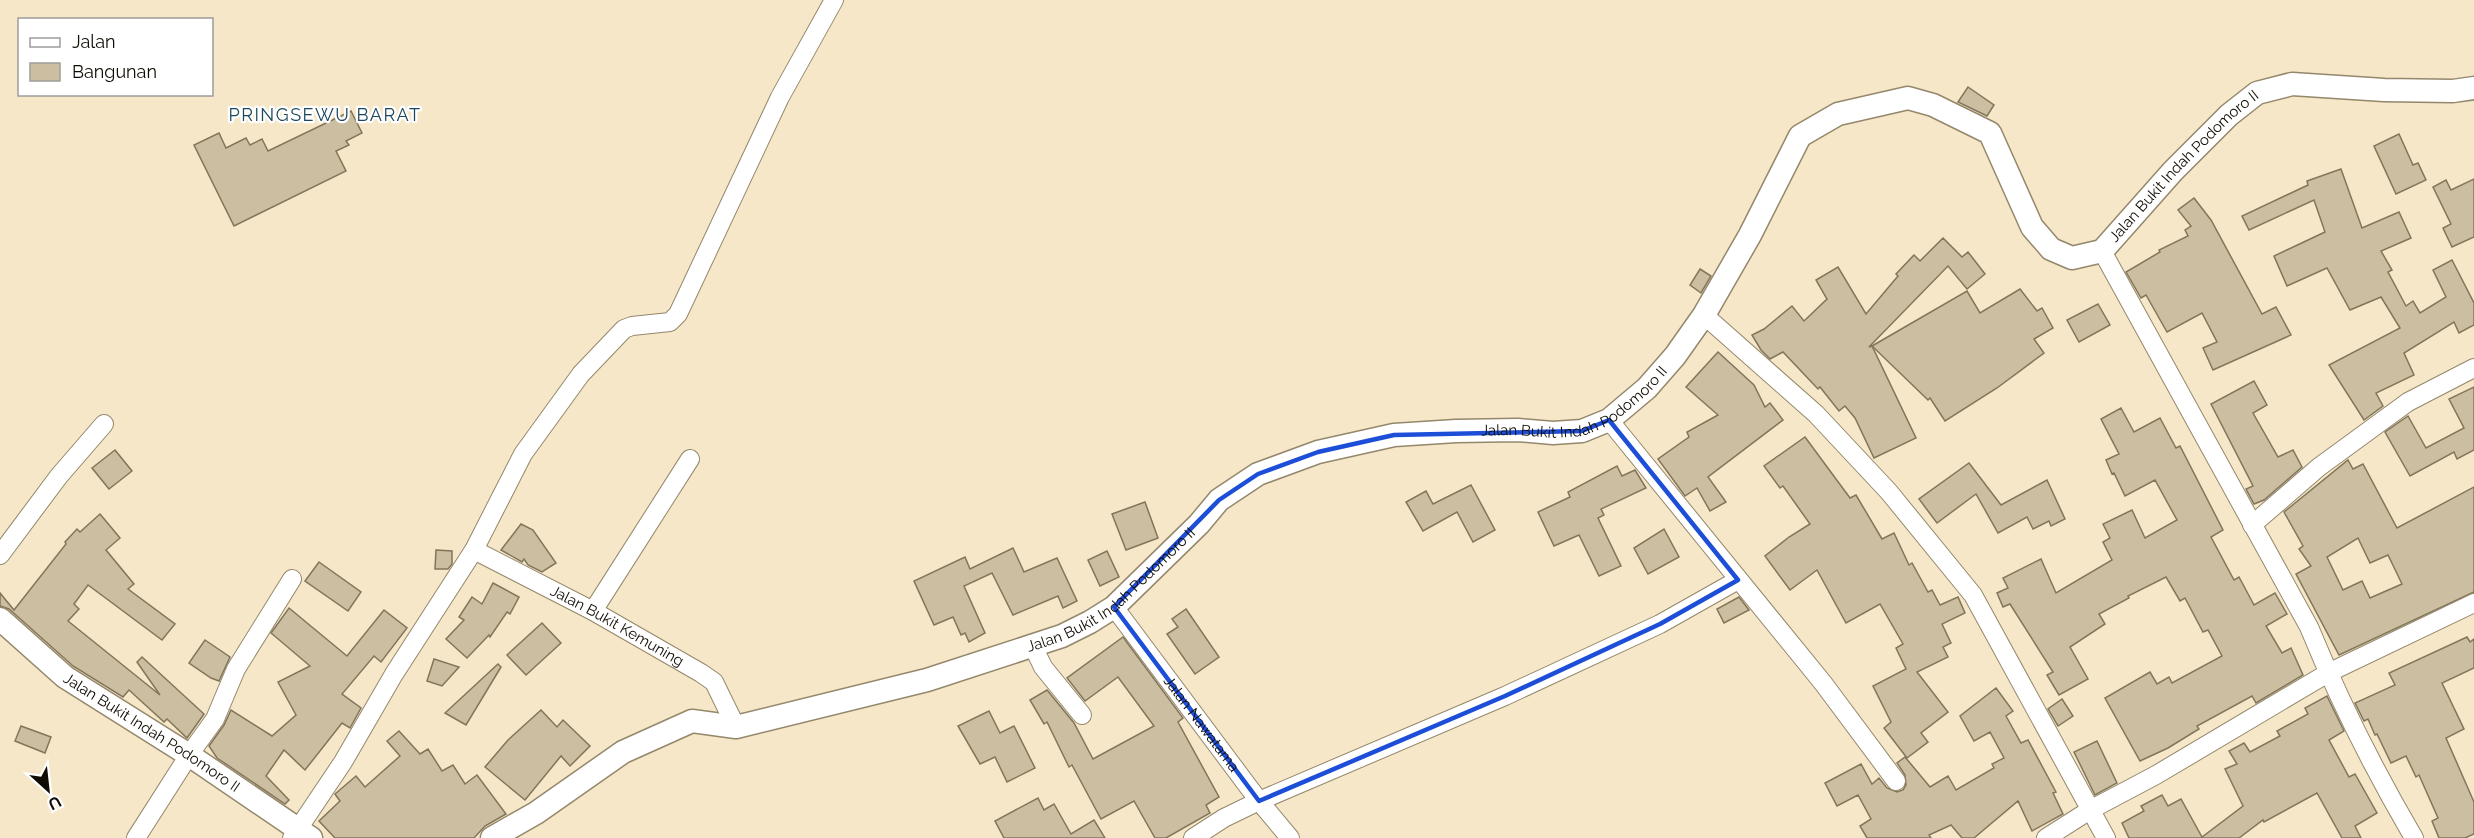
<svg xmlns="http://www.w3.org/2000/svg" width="2474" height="838" font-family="Raleway,sans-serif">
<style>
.building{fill:#ccbea1;stroke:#82755a;stroke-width:1.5;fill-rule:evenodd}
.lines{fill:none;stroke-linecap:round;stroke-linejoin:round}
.minor-casing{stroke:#94876b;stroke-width:20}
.tertiary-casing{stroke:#94876b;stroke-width:25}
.minor{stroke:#fff;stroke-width:18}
.tertiary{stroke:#fff;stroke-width:22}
.marked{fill:none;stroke:#1d4ed8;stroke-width:4.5;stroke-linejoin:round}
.labels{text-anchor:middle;stroke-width:4.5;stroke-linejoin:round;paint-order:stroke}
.street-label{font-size:15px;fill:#100b03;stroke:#fff}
.quarter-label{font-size:18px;letter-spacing:1.5px;fill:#1a475c;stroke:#fff}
</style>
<rect width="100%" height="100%" fill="#f5e7c8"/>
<!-- building -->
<g class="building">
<path d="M1968,87L1994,105L1987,116L1958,102Z"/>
<path d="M351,111L362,133L346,141L349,145L336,151L346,171L234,226L194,145L219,133L226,148L246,138L250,145L262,139L268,151Z"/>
<path d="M2399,134L2413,165L2418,163L2426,180L2396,194L2374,146Z"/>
<path d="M2341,169L2362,228L2399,212L2411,238L2381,251L2392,270L2388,272L2406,306L2413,301L2420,313L2446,297L2433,270L2452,260L2474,303V325L2459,333L2454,322L2404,353L2414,375L2376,393L2383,406L2364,420L2329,365L2400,328L2381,297L2350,310L2327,268L2287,286L2274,256L2325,232L2314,200L2249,230L2242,216L2308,185L2307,181Z"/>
<path d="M2474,179V237L2452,247L2443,228L2451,224L2433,187L2446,180L2451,190Z"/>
<path d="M2194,198L2211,220L2262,314L2276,307L2291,335L2213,370L2203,348L2217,342L2202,313L2167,332L2146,295L2141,298L2126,272L2160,252L2159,250L2188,236L2185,230L2191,226L2178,210Z"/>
<path d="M1943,238L1962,257L1968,252L1985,274L1967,289L1948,266L1869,347L1872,346L1916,438L1874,458L1855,418L1845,406L1839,411L1820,387L1818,389L1783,352L1770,359L1761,350L1752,335L1764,329L1792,306L1804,321L1827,299L1816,280L1838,267L1866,314L1898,276L1896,274L1914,255L1920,261Z"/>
<path d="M1700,269L1711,276L1701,293L1690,285Z"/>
<path d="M2020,289L2037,311L2042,308L2053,328L2034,339L2044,353L1997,388L1945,421L1930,398L1928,400L1872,346L1967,291L1980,313Z"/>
<path d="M2098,304L2110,325L2079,342L2067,320Z"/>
<path d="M1718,352L1754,385L1765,407L1770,403L1783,420L1708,477L1726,502L1710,511L1697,488L1685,496L1658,459L1689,437L1687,432L1718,415L1686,387Z"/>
<path d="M2254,381L2267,405L2253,413L2278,457L2293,450L2302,467L2264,500L2254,504L2246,489L2253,486L2211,404Z"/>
<path d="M2474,387V450L2457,459L2454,452L2410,476L2385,432L2408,416L2426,448L2464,428L2449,399Z"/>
<path d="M2121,408L2134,432L2160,418L2176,448L2180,446L2223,530L2211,537L2234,580L2239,577L2254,605L2275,593L2287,614L2266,626L2282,653L2291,648L2303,675L2256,703L2252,696L2197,726L2199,729L2168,748L2140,761L2105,698L2150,672L2157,684L2169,677L2172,683L2222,656L2208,630L2203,632L2185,598L2180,601L2166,577L2128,596L2129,598L2099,614L2105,624L2070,647L2088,679L2059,695L2047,675L2053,672L2010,604L2003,607L1997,593L2008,588L2003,578L2041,559L2056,593L2112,560L2103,542L2110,538L2103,524L2132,510L2145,538L2177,520L2155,480L2125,496L2114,473L2112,474L2106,460L2119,454L2101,419Z"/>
<path d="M1805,437L1850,498L1856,495L1882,539L1894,533L1909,565L1912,563L1928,592L1932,590L1940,605L1958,597L1965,613L1942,624L1951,643L1943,647L1948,657L1917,672L1948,712L1921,733L1928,742L1907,758L1884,728L1891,722L1873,686L1906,669L1896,648L1903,644L1880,604L1846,623L1817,570L1790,590L1765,556L1789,537L1810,524L1783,486L1780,488L1764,466Z"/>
<path d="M115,450L132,471L109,489L92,468Z"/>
<path d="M2348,460L2353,469L2363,464L2397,528L2474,487V592L2339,655L2296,574L2311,566L2299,549L2303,546L2284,512ZM2358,538L2370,563L2388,555L2402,584L2370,598L2362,581L2343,590L2327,557Z"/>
<path d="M1969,463L2001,505L2047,480L2065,519L2051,526L2049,521L2033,529L2027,517L1998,533L1976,494L1937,523L1919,499Z"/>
<path d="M1617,466L1622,476L1635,470L1646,488L1601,509L1604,515L1598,518L1621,566L1599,576L1579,535L1554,546L1538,512L1570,497L1568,492Z"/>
<path d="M1471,485L1495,530L1473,542L1457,512L1423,531L1406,502L1426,491L1433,504Z"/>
<path d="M1145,502L1158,538L1126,550L1112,514Z"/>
<path d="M100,514L120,538L106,550L134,584L128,589L175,624L162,640L88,585L74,604L79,609L68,621L160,695L137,662L142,657L204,714L187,738L167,719L164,722L129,690L123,697L73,666L9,609L0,606V593L14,610L66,544L65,542L77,529L80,532Z"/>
<path d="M521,524L533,530L556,563L542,572L528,565L524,559L522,562L501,550Z"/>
<path d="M1664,529L1679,557L1648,574L1634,548Z"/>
<path d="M1013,548L1024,572L1057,558L1077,601L1063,608L1058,596L1013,615L992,573L964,586L985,633L969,642L965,633L961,635L953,617L934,625L914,581L965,557L970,569Z"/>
<path d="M436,550L452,551V564L448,569H435Z"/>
<path d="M1107,551L1119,577L1100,586L1088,560Z"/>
<path d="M319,562L361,592L348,611L305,581Z"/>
<path d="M493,583L519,597L510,614L507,612L490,637L489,635L467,658L446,639L464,620L459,617L472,597L482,604Z"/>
<path d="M1739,597L1749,610L1724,623L1717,609Z"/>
<path d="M289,608L347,656L384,610L407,628L381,662L374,656L342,694L361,708L350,728L342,723L305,770L284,750L266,776L289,800L285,804L217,758L209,746L224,725L231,710L272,736L296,715L278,682L310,666L271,633Z"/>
<path d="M1186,609L1219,657L1195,674L1167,634L1178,627L1172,619Z"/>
<path d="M542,623L561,643L526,675L507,655Z"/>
<path d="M1123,637L1183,718L1178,722L1219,797L1206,805L1210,813L1166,838H1155L1134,801L1101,819L1072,765L1069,767L1047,722L1044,724L1030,700L1047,690L1074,723L1093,759L1154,726L1118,677L1085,701L1067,678Z"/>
<path d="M2467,637L2470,642L2474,639V668L2442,683L2464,729L2446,738L2474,802V834L2465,838H2439L2432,821L2438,818L2419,775L2416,777L2406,756L2391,763L2377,734L2375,735L2368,719L2364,721L2355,703L2395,685L2389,673Z"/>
<path d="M205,640L230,657L219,681L211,678L189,663Z"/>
<path d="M434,659L459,667L442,686L427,681Z"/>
<path d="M498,664L501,667L466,725L445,713Z"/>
<path d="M1996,688L2013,711L2006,716L2021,743L2028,740L2056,792L2053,793L2063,814L2032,831L2018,801L1974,838H1962L1951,825L1929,835L1931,838H1867L1860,826L1871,819L1858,795L1837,806L1825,783L1861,764L1872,784L1879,778L1887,788L1897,792L1903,790L1906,785L1905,775L1897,763L1905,757L1930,787L1948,776L1956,790L1994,768L1992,764L2004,758L1990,732L1974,741L1960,716Z"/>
<path d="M2327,696L2344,731L2329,740L2349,777L2355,774L2377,813L2355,826L2361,838H2342L2317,793L2264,822L2263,820L2239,838H2129L2122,823L2144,811L2141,806L2162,795L2168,806L2181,799L2202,837L2243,806L2225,769L2237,764L2229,751L2244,743L2250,752L2280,736L2277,731L2308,714L2305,708Z"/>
<path d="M2062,699L2073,716L2058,726L2048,709Z"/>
<path d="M541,710L557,727L563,720L590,746L570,766L561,756L525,800L485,767L508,740Z"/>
<path d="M989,711L1000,733L1014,726L1035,768L1007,782L995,757L980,764L958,726Z"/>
<path d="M21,726L51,737L45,753L15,741Z"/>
<path d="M399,731L420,754L428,749L442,771L453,765L465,784L477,775L506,814L485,826L474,838H335L319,821L340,801L335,794L356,776L365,787L400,756L387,741Z"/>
<path d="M2097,741L2117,783L2095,795L2074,752Z"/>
<path d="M1038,798L1044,810L1054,804L1071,834L1094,820L1105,838H1004L995,821Z"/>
</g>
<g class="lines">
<!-- minor casing -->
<g class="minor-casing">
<g id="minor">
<path d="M2102,251L2309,627C2339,700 2374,770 2414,838"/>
<path d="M1704,315L1816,414L1889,492L1973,595L2106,838"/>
<path d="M1609,420L1823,683L1896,781"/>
<path d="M2252,525L2319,467L2408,402L2474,368"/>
<path id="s1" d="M474,550L593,611L701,673L714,682L736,727"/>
<path d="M0,555L59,476L104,424"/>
<path id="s2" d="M1114,607L1259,801L1290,838"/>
<path d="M593,611L690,459"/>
<path d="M1032,644L1043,667L1082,715"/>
<path d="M136,838L189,755L215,719L236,669L292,579"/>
<path d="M292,838L343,762L394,674L474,550L523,454L581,374L624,329L632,326L670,322L678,314L780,97L834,0"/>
<path d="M1193,838L1224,818L1259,801L1505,696L1660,624L1738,580"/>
<path d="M2046,838L2090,810L2156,775L2328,673L2474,603"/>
</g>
</g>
<!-- tertiary casing -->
<g class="tertiary-casing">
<g id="tertiary">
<path id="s3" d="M0,619L65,677L189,755L311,838"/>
<path id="s4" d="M492,838L536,813L623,752L692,721L736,727L927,680L1062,636L1090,622L1114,607L1199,524L1219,500L1258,474L1318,452L1394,435L1456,431L1518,430L1553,433L1582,431L1609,420L1647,388L1675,356L1704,315L1750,235L1800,136L1838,114L1908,98L1933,105L1990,133L2032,227L2051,249L2072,258L2102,251L2173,171L2229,115L2257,93L2292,84L2384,90L2453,91L2474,88"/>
</g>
</g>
<!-- minor -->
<use href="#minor" class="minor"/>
<!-- tertiary -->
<use href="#tertiary" class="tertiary"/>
</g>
<!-- marked area -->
<path class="marked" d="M1609,420L1738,580L1660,624L1505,696L1259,801L1114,607L1219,500L1258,474L1318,452L1394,435L1582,431Z"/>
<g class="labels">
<!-- street labels -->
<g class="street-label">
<text dy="5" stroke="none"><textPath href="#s4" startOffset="2086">Jalan Bukit Indah Podomoro II</textPath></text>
<text dy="5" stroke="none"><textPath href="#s4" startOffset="1204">Jalan Bukit Indah Podomoro II</textPath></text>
<text dy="5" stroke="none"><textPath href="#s4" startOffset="682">Jalan Bukit Indah Podomoro II</textPath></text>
<text dy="5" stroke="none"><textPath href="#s1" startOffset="162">Jalan Bukit Kemuning</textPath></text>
<text dy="5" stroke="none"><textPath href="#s2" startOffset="146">Jalan Nawatama</textPath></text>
<text dy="5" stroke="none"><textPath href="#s3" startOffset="190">Jalan Bukit Indah Podomoro II</textPath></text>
</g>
<!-- quarter labels -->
<g class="quarter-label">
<text x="325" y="121">PRINGSEWU BARAT</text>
</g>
</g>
<!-- legend -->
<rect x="18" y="18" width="195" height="78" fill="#ffffff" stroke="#9f9d9a" stroke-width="1.5"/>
<rect x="30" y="38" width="30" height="9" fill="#ffffff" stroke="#9f9d9a" stroke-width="1.5"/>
<text x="72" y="48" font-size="18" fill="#100b03">Jalan</text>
<rect x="30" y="63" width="30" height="18" fill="#ccbea1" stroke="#9f9d9a" stroke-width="1.5"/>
<text x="72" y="78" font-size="18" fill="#100b03">Bangunan</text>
<!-- north arrow -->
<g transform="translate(48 790) rotate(153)" stroke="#ffffff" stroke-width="4.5" paint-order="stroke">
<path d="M0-4.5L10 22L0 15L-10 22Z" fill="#100b03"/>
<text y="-9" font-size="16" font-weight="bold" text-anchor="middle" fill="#100b03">U</text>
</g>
</svg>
